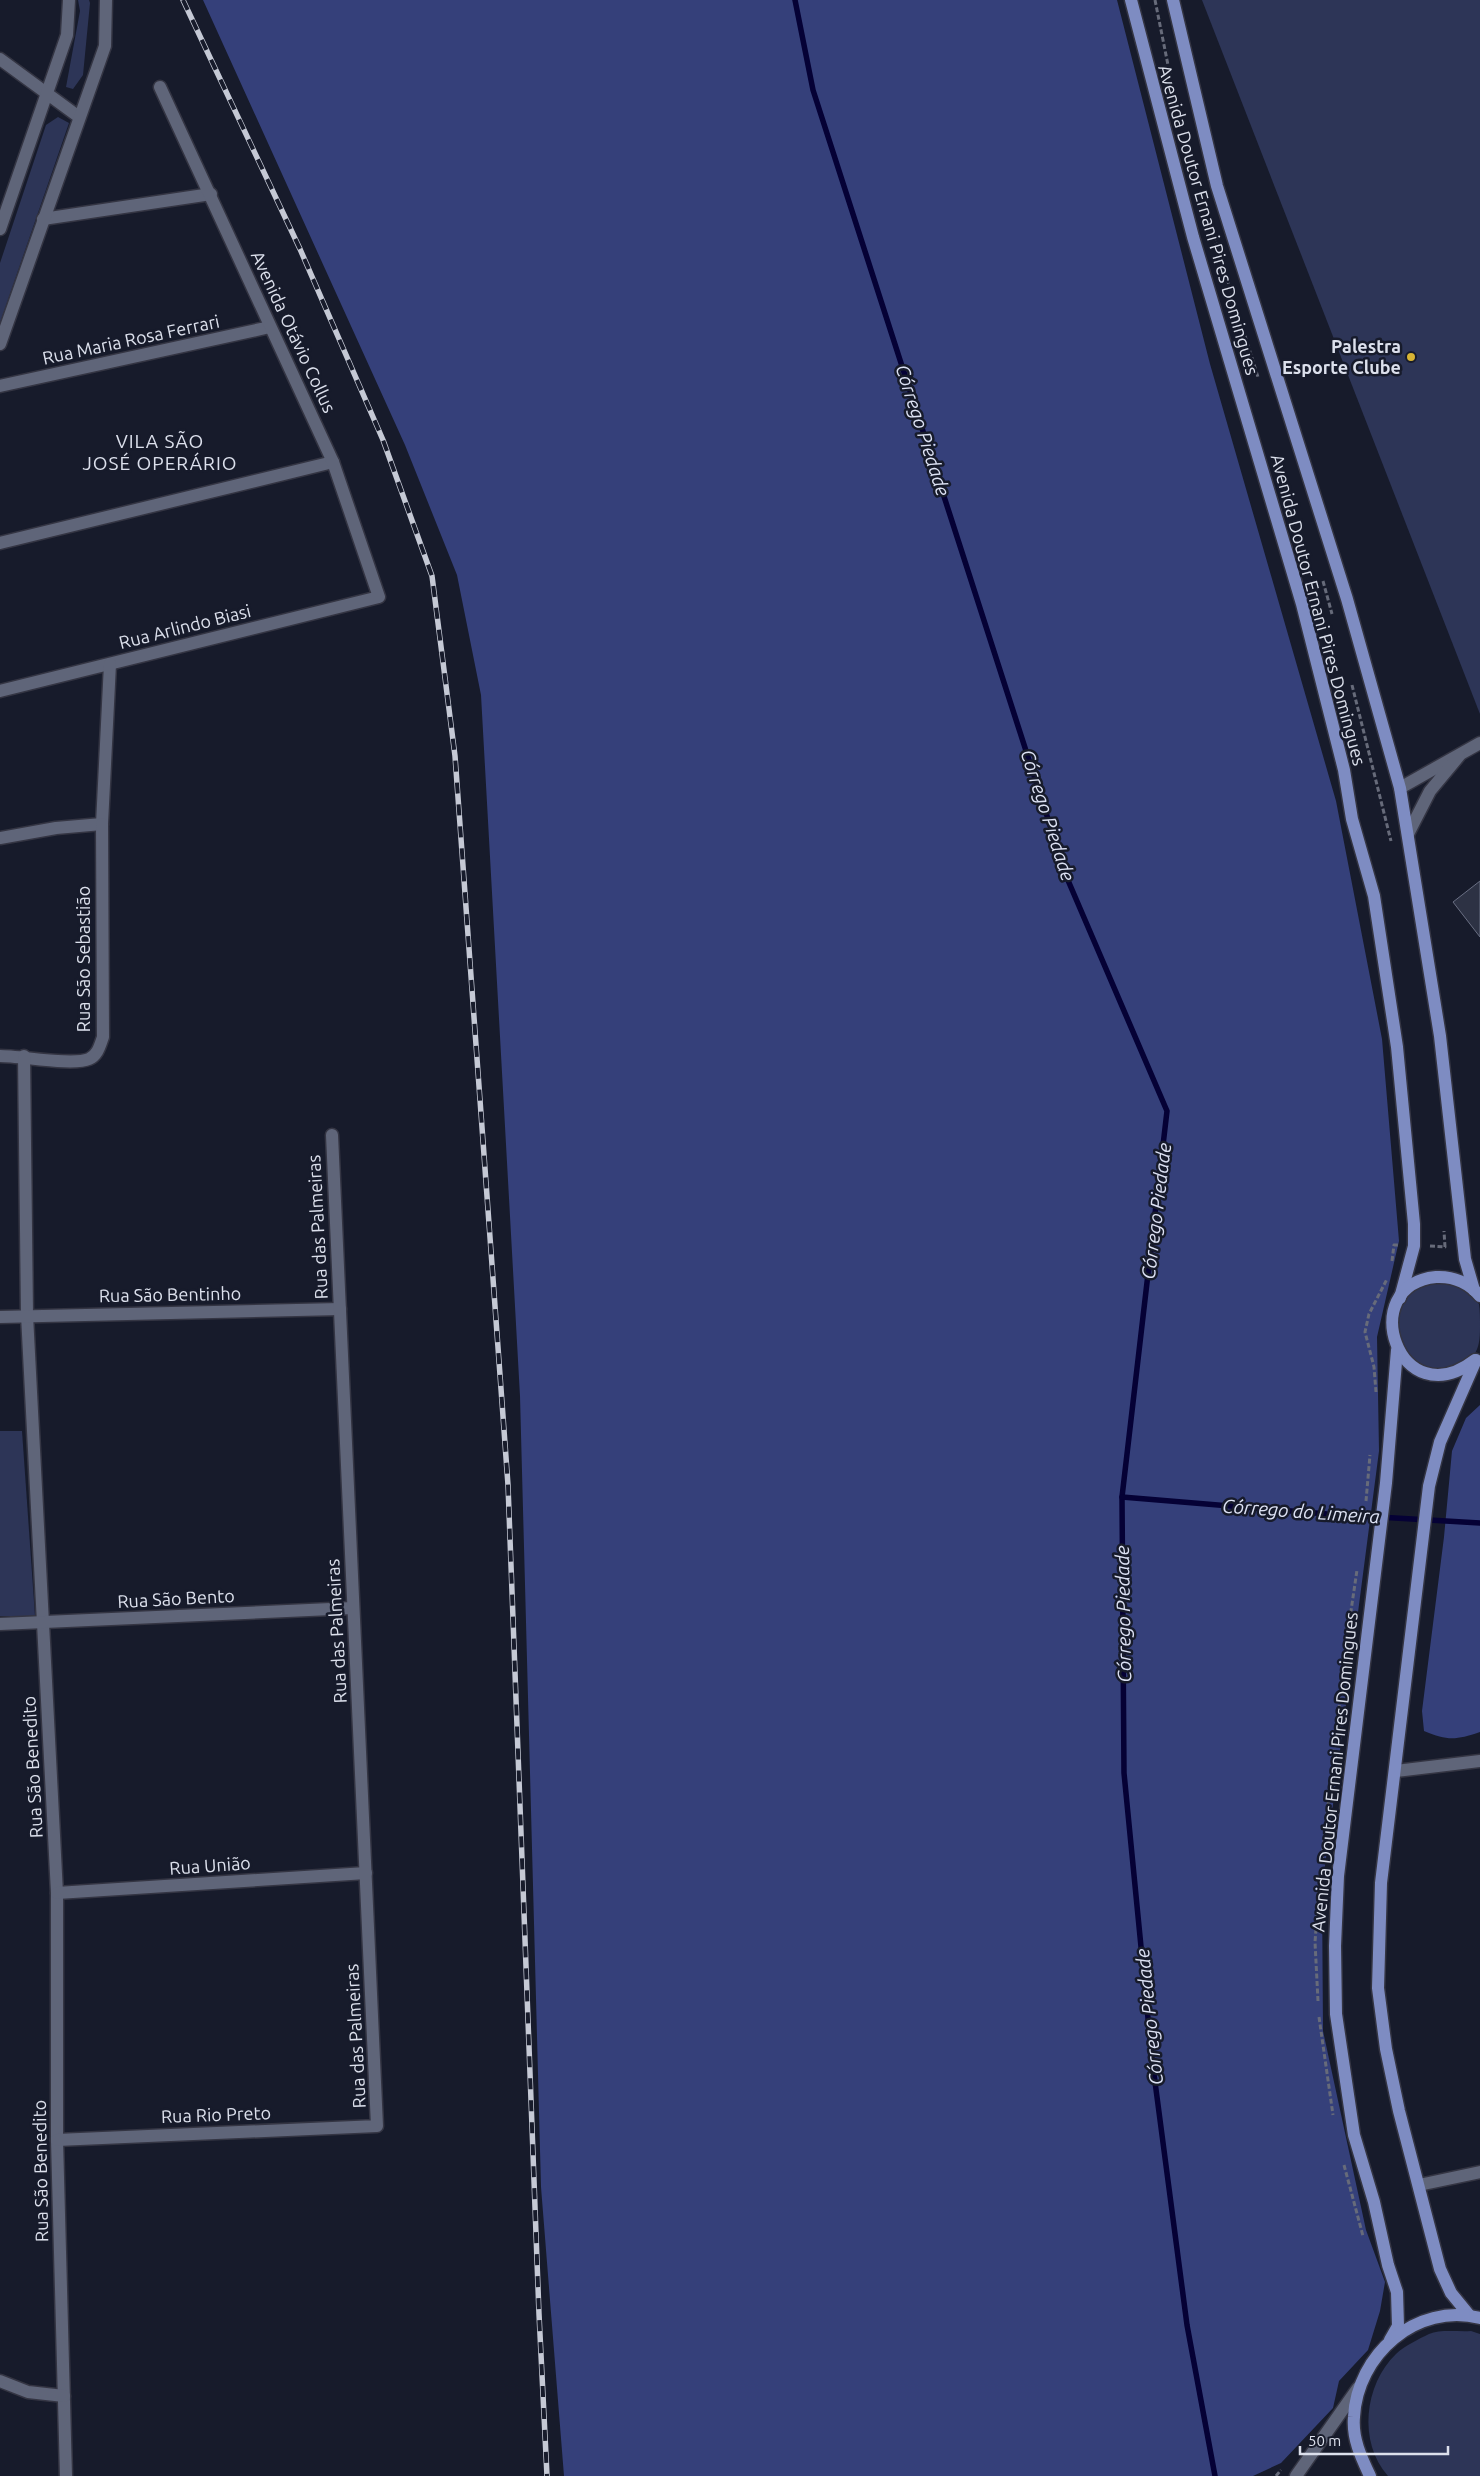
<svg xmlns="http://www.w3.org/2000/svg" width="1480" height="2476" font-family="Ubuntu,sans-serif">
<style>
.green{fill:#2d3557}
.forest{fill:#35407a}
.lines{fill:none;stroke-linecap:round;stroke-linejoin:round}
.stream{stroke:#050135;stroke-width:5.5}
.building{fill:#2d3244;stroke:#696f83}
.minor-casing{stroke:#343543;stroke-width:15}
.tertiary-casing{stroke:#343543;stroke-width:15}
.secondary-casing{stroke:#343543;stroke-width:15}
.primary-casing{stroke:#343543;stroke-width:15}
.path{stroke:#676b7a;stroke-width:3;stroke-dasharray:5 2.5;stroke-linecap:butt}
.minor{stroke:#5f6579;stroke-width:12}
.tertiary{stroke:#5f6579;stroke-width:12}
.secondary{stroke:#5f6579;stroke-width:12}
.primary{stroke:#7e8cc2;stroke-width:12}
.rail-casing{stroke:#c5c9d5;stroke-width:5.5}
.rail{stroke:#171b2b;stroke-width:4;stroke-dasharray:11;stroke-linecap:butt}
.poi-dot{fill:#d8b434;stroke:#171b2b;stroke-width:2}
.labels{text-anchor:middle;stroke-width:5;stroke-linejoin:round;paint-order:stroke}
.street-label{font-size:18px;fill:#dce0ec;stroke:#171b2b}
.poi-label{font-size:18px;font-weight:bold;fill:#dce0ec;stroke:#171b2b;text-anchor:end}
.water-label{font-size:19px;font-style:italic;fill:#dde2f4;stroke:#171b2b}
.neighbourhood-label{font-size:19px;letter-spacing:1px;fill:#dce0ec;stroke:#171b2b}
</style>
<rect width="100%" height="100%" fill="#171b2b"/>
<!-- green -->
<g class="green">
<path d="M78,0H89L90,3L83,75L73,89L66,87L80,11Z"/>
<path d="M1202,0H1480V714Z"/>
<path d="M58,117L69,123L0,323V263L46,125Z"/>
<path d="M1439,1282L1462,1287L1479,1304C1480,1311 1480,1319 1480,1327C1480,1352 1475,1361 1450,1367C1438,1370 1428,1370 1416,1364C1394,1351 1391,1313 1408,1296C1417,1287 1428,1285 1439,1282Z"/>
<path d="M0,1431H22L35,1616H0Z"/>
<path d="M1471,2331L1480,2334V2476H1388C1358,2442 1364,2385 1396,2354C1404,2346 1419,2339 1429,2334C1440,2329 1459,2332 1471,2331Z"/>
</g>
<!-- forest -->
<g class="forest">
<path d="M203,0H1117L1210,364L1336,801L1382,1039L1399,1241L1377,1337L1379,1451L1322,1889L1323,2031L1366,2230L1385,2282L1380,2311L1368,2350L1339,2381L1333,2408L1281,2463L1253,2476H564L541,2187L520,1396L481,695L457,575L405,445Z"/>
<path d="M1480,1405V1732C1456,1740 1448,1741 1424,1731L1422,1711L1444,1537L1452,1451L1466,1418Z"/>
</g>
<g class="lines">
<!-- stream -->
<g class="stream">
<path d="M795,0L813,90L1067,878L1167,1111L1122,1497L1124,1773L1152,2059L1187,2325L1215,2476"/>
<path d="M1122,1497L1327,1514L1480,1523"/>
</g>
</g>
<!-- building -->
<path class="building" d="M1480,881V937L1453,902Z"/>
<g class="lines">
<!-- minor casing -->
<g class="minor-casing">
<g id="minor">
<path d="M0,59L79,117"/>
<path d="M43,219L211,194"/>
<path d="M0,386L270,327"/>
<path d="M0,543L333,462"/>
<path d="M0,691L379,597L333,462L160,87"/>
<path d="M1400,788L1480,743"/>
<path d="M1408,834L1430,791L1459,756"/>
<path d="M0,838L56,828L102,824L110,664"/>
<path d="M0,1056C21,1056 73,1066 89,1059C98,1055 100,1045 103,1037L102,824"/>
<path d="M24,1056L27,1315L57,1893V2140L66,2476"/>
<path d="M0,1317L340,1309"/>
<path d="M0,1624L353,1608"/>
<path d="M1396,1771L1480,1761"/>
<path d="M57,1893L366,1873"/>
<path d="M57,2140L377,2126L332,1135"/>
<path d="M1419,2185L1480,2172"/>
<path d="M0,2381L28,2392L64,2396"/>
</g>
</g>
<!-- tertiary casing -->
<g class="tertiary-casing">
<path id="tertiary" d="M1296,2476L1358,2388"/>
</g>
<!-- secondary casing -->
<g class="secondary-casing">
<g id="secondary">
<path d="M0,229L67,35L69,0"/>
<path d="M0,344L105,46L106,0"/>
</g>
</g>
<!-- primary casing -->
<g class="primary-casing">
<g id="primary">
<path d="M1131,0L1193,237L1302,604L1344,770L1352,819L1374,896L1397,1047L1414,1224V1246L1400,1298"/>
<path d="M1173,0L1217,186L1347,599L1400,788L1440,1036L1465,1259L1474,1290"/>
<path d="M1475,1360C1399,1419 1354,1285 1436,1277C1453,1276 1469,1283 1480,1296"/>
<path d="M1469,2315L1451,2293L1440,2269L1399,2111L1386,2049L1378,1988L1381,1883L1429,1486L1440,1442L1476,1360"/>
<path d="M1390,2340L1398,2326L1397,2292L1388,2265L1374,2202L1354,2135L1336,2014L1335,1946L1338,1876L1386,1483L1397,1350"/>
<path d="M1370,2476C1361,2457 1352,2438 1354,2417C1357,2355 1416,2302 1480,2318"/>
</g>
</g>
<!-- path -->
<g class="path">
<path d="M1155,0L1173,90"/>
<path d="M1200,193L1258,377"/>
<path d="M1323,581L1332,614"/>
<path d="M1352,685L1391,841"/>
<path d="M1430,1246L1445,1247L1444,1231"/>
<path d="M1392,1261L1394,1245H1399"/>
<path d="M1376,1392L1374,1367L1365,1332L1369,1314L1387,1279"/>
<path d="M1366,1501L1370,1455"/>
<path d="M1322,1859L1347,1638L1357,1570"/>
<path d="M1318,2001L1315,1942L1319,1890"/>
<path d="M1319,2017L1333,2115"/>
<path d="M1344,2165L1363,2236"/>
<path d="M1276,2476L1281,2470"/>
</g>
<!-- minor -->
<use href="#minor" class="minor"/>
<!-- tertiary -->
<use href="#tertiary" class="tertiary"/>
<!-- secondary -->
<use href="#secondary" class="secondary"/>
<!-- primary -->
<use href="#primary" class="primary"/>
<!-- rail casing -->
<g class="rail-casing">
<path id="rail" d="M183,0L300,249L383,440L432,576L455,756L508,1485L539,2314L547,2476"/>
</g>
<!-- rail -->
<use href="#rail" class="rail"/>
</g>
<!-- markers -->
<circle class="poi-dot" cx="1411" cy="357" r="5"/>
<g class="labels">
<!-- street labels -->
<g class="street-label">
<text transform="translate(1208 220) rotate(74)" y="6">Avenida Doutor Ernani Pires Domingues</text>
<text transform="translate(293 332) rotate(65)" y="6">Avenida Otávio Collus</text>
<text transform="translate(131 340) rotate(-12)" y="6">Rua Maria Rosa Ferrari</text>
<text transform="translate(1318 610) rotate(75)" y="6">Avenida Doutor Ernani Pires Domingues</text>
<text transform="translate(185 627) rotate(-14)" y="6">Rua Arlindo Biasi</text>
<text transform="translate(84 959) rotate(-90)" y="6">Rua São Sebastião</text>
<text transform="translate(318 1227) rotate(-93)" y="6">Rua das Palmeiras</text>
<text transform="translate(170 1295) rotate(-1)" y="6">Rua São Bentinho</text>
<text transform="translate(176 1599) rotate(-3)" y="6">Rua São Bento</text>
<text transform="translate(337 1631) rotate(-93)" y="6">Rua das Palmeiras</text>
<text transform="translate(33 1767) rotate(-93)" y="6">Rua São Benedito</text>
<text transform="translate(1335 1772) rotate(-84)" y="6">Avenida Doutor Ernani Pires Domingues</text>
<text transform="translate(210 1866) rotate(-4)" y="6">Rua União</text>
<text transform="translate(356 2036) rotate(-93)" y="6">Rua das Palmeiras</text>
<text transform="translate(216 2115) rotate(-2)" y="6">Rua Rio Preto</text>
<text transform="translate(41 2171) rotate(-91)" y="6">Rua São Benedito</text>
</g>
<!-- poi labels -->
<g class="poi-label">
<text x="1401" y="353">Palestra<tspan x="1401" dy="21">Esporte Clube</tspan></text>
</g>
<!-- water labels -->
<g class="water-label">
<text transform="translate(923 430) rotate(72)" y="7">Córrego Piedade</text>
<text transform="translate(1048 815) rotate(72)" y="7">Córrego Piedade</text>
<text transform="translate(1156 1211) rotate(-83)" y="7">Córrego Piedade</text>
<text transform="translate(1301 1511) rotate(4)" y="7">Córrego do Limeira</text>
<text transform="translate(1123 1614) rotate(-91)" y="7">Córrego Piedade</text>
<text transform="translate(1149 2017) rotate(-96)" y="7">Córrego Piedade</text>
</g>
<!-- neighbourhood labels -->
<g class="neighbourhood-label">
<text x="160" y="448">VILA SÃO<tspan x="160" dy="22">JOSÉ OPERÁRIO</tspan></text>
</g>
</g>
<!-- scale -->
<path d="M1300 2446v8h148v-8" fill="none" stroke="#dce0ec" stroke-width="2.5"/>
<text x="1308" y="2446" font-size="15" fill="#dce0ec" stroke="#171b2b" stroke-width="4" paint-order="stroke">50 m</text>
</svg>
